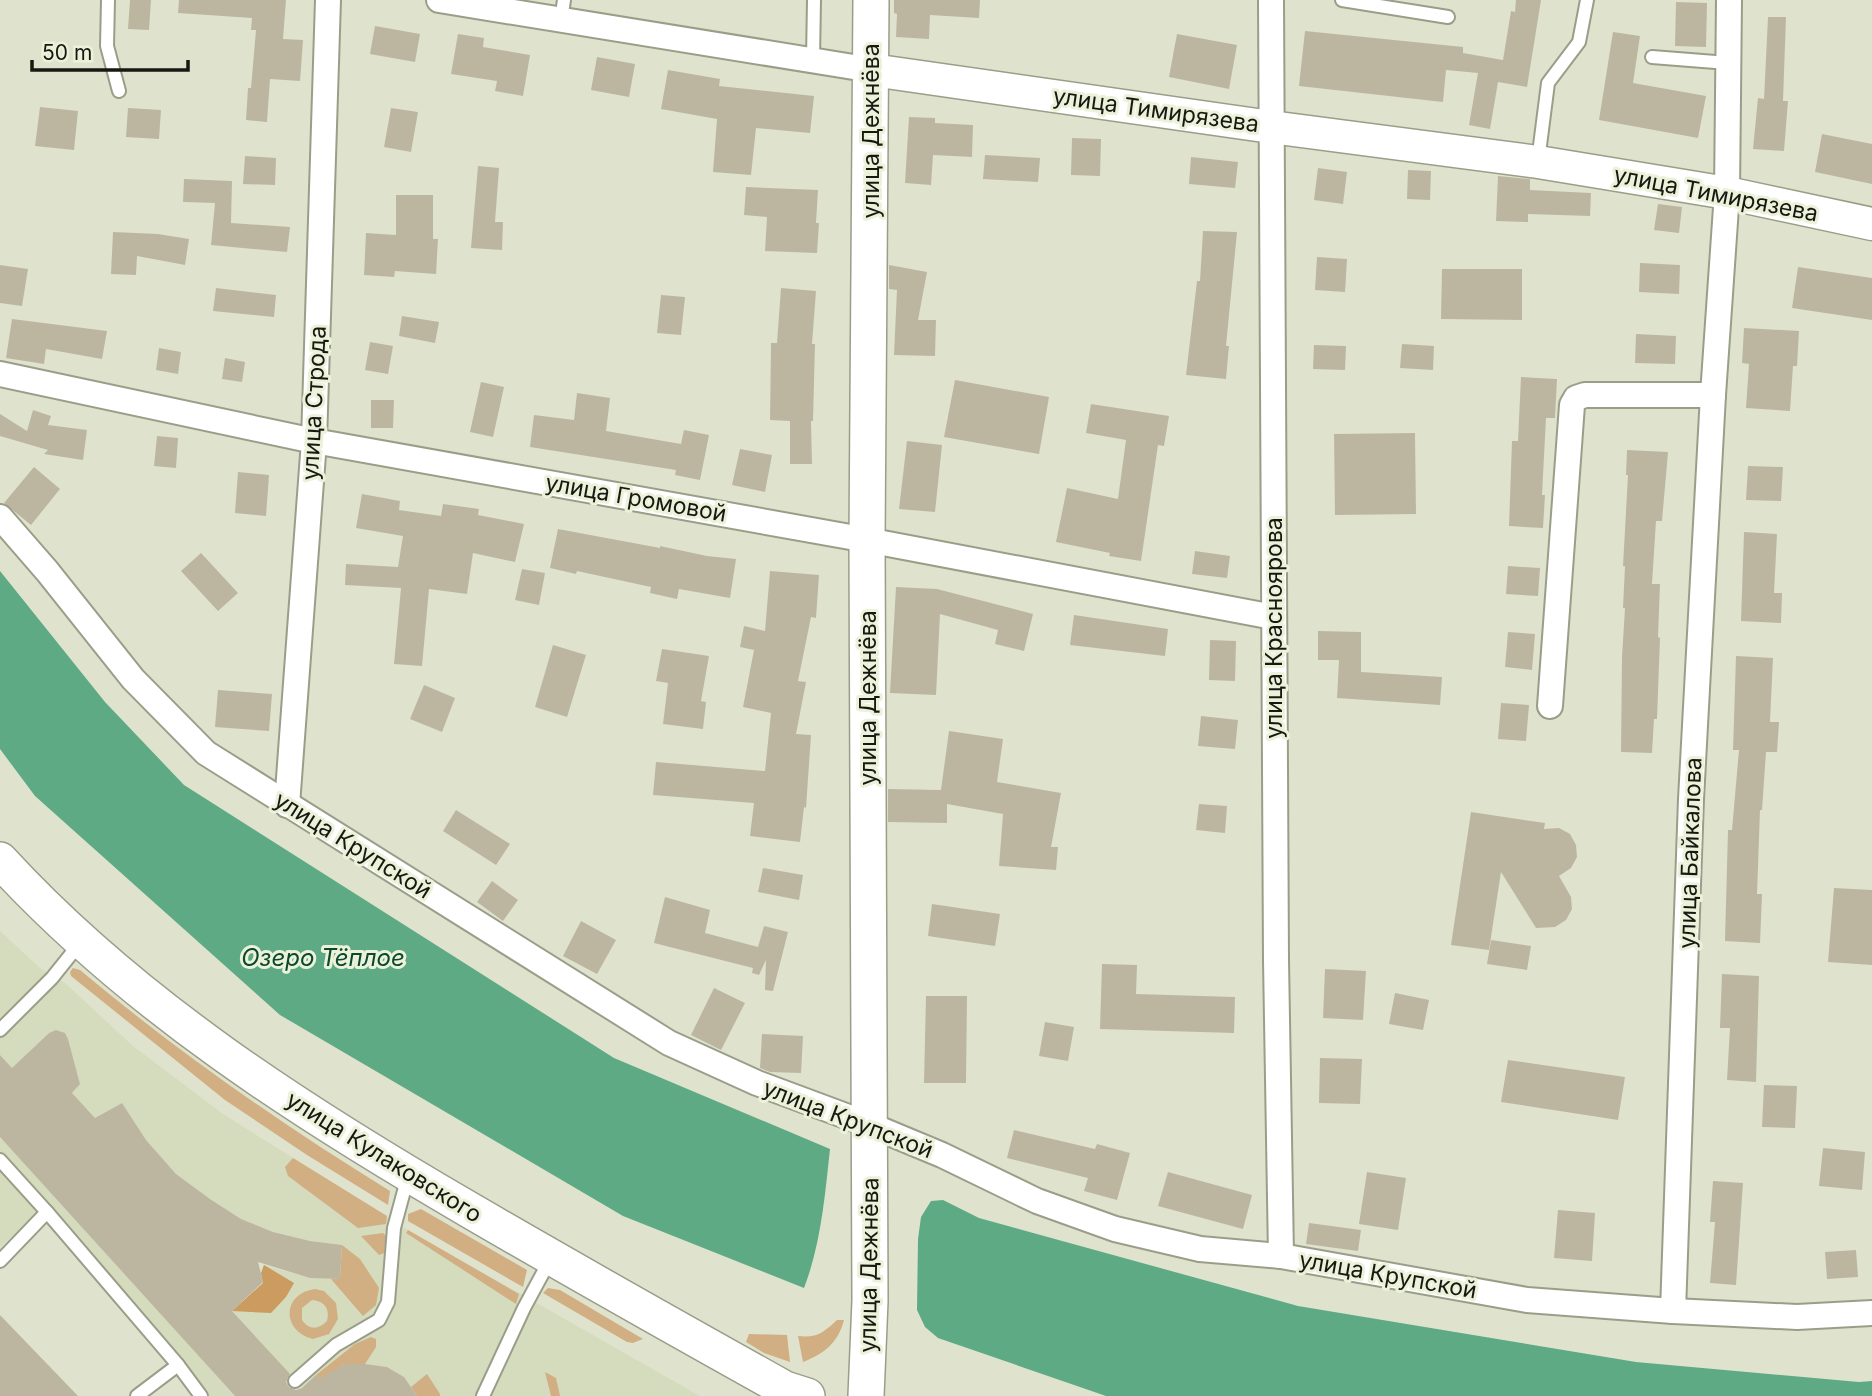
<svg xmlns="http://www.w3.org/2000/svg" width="1872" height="1396" font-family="Inter,sans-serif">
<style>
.built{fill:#d5dbbd}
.green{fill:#d2ae83;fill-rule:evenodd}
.forest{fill:#cb9b60}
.water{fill:#5eaa84}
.building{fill:#bcb6a1}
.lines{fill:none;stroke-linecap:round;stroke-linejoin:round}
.service-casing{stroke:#9a9e89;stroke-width:16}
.minor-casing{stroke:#9a9e89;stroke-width:28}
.tertiary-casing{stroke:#9a9e89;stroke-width:35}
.secondary-casing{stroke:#9a9e89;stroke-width:38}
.service{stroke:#fff;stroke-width:12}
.minor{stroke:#fff;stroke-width:24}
.tertiary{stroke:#fff;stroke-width:32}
.secondary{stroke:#fff;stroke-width:35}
.labels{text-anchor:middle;stroke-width:6;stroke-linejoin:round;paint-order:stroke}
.street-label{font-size:23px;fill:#171811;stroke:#ecf1da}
.water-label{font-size:24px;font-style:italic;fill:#0a4930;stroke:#ecf1da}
</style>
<rect width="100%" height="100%" fill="#dfe3cd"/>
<!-- built -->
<g class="built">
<path d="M0,931L40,968L65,983L133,1046L223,1114L408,1230L700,1396H417L404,1377L387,1367L365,1364H344L320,1380L316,1376L302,1388L232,1311L263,1283L261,1273L264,1265L310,1278L340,1279L342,1245L310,1241L273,1232L241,1219L210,1199L176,1174L146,1140L122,1103L102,1114L97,1120L72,1093L80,1084L68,1039L61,1031L49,1033L23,1058L18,1075L0,1055Z"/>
<path d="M0,1137L235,1396H203L37,1214L0,1247Z"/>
</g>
<!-- green -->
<g class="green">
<path d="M73,968L80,970C178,1052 281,1124 390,1191L388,1205L307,1155L225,1100L71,976L70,972Z"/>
<path d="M293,1158L387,1216L386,1224L358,1228L288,1176L285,1167Z"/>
<path d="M421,1209L527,1270L523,1287L408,1221V1214Z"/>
<path d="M408,1230L519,1294L516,1304L406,1233Z"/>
<path d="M383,1233L386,1236L384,1253L379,1255L361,1236Z"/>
<path d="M342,1245L360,1259L379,1288L376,1305L363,1316L331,1279H340Z"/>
<path d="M548,1288L560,1290L643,1339L633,1343L627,1342L543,1293Z"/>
<path d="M315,1289L324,1291L336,1303L338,1319L329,1334L313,1339C281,1331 282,1293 315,1289ZM312,1300C325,1301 330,1309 327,1321C318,1330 309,1330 302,1320V1308Z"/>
<path d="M837,1320H844C838,1343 824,1354 803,1362L798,1336C817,1338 823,1333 837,1320Z"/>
<path d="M749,1334L787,1335L790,1362L764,1353L746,1342Z"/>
<path d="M371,1337L376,1339V1347L365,1364H344L320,1380L316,1375L355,1344Z"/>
<path d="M545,1372L556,1378L560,1396H551Z"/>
<path d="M427,1374L440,1394V1396H417L411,1387Z"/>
</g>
<!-- forest -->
<path class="forest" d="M264,1265L294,1283L286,1297L271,1313L232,1311L263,1283L261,1273Z"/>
<!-- water -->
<g class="water">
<path d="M0,571L105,702L184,785L614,1058L830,1149C825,1195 821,1244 804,1288L623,1216L280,1015L35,796L0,749Z"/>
<path d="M943,1200L979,1218L1298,1306L1636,1362L1859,1382L1872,1381V1396H1106L938,1338L925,1327L917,1310L918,1239L921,1217L931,1201Z"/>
</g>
<!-- building -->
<g class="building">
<path d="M130,0H151L149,30L128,29Z"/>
<path d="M179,0H286L283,39L303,40L300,81L270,79L267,122L246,120L248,88H251L256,30H251L252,18L178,13Z"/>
<path d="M894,0H980L979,18L930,15L929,39L896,37L897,14L894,13Z"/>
<path d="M1516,0H1541L1527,87L1498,82L1490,129L1469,125L1478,73L1446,70L1443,102L1299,86L1305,31L1463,47V53L1503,60L1511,11L1515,12Z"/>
<path d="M1676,2L1707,3L1706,47L1675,46Z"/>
<path d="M1768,17H1786L1783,101H1788L1784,151L1753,149L1758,98L1764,99Z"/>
<path d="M375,26L420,34L415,62L370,54Z"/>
<path d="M1613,32L1640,36L1633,83L1706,96L1698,138L1599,120Z"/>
<path d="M458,34L484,38L483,47L530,55L523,96L495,91L497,81L451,74Z"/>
<path d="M1177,34L1237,45L1229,89L1169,77Z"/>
<path d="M597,57L635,64L629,97L591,90Z"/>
<path d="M668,70L720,79L719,86L814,96L810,133L756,128L751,175L713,172L717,119L661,109Z"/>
<path d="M40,107L78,111L74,150L35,146Z"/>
<path d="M128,108L161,110L159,139L126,137Z"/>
<path d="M391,108L418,112L411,152L384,147Z"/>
<path d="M909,117L935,118V123L973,125L972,157L933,155L931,185L905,183Z"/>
<path d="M1822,134L1872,144V184L1815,172Z"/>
<path d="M1072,138L1101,139L1100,176L1071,175Z"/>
<path d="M985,155L1040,158L1038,182L983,179Z"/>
<path d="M245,156L276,158L275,185L243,184Z"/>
<path d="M1191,157L1238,162L1235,188L1189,184Z"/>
<path d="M478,166L499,168L495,222H503L502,250L471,248Z"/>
<path d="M1318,168L1347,172L1343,204L1314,200Z"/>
<path d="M1408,170L1431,171L1430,200L1407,199Z"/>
<path d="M1498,176L1530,179V190L1591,193L1590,216L1528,214V222L1496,221Z"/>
<path d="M184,179L232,181L231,223L290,227L287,252L211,245L215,203L183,202Z"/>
<path d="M746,187L818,190L816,223H819L817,253L765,251L767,217L744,215Z"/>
<path d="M396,195H433V239H438L436,274L395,271L394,277L364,275L366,233L396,235Z"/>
<path d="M1658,204L1682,207L1679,233L1654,230Z"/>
<path d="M1203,231L1237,232L1226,346H1229L1226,379L1186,375L1197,281H1200Z"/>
<path d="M113,232L158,234L189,239L185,265L137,256L136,275L111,274Z"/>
<path d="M1317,257L1347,259L1345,292L1315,290Z"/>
<path d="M1640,263L1680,265L1679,294L1639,292Z"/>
<path d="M0,265L28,269L22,306L0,303Z"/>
<path d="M889,265L927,272L918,320H936L935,356L894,355L897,290L889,289Z"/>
<path d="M1798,267L1872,278V320L1792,308Z"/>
<path d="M1442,269H1522V320L1441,319Z"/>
<path d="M216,288L276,295L274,317L213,311Z"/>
<path d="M781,288L816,291L812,344H815L813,421H811L812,464H790V421L770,420L771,343H777Z"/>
<path d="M661,295L685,297L681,335L657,333Z"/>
<path d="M402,316L439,322L435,343L399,336Z"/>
<path d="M12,319L107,331L102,359L46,349L44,364L6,358Z"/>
<path d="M1744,328L1799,331L1797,366H1793L1790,411L1746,408L1749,364L1742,363Z"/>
<path d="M1636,334L1676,336L1675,364L1635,363Z"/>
<path d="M370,342L393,346L388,374L365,370Z"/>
<path d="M1402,344L1434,346L1433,370L1400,368Z"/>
<path d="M1314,345L1346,346L1345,370L1313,369Z"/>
<path d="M159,348L181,352L178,374L156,370Z"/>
<path d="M225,358L245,362L242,382L222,379Z"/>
<path d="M1521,377L1557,379L1555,418H1546L1542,495H1545L1543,528L1509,526L1512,441H1518Z"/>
<path d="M955,380L1049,397L1039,454L944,437Z"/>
<path d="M481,382L504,387L493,437L470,432Z"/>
<path d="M577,393L610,398L606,431L681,444L684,430L709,435L700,480L675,475L676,470L530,447L534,415L574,420Z"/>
<path d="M371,400H394L393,428H371Z"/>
<path d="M1091,404L1169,416L1164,446L1158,445L1141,561L1109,556L1110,553L1056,542L1067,488L1118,499L1126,440L1086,433Z"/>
<path d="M33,410L51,416L48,425L87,430L83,460L44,454L48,450L0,436V414L27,431Z"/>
<path d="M1415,433L1416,514L1335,515L1334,434Z"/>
<path d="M157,436L178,438L176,468L154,466Z"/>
<path d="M907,441L942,445L935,512L899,509Z"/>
<path d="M740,449L772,455L765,492L732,485Z"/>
<path d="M1627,450L1668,452L1662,521H1656L1652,584H1660L1658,637L1660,638L1657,719H1654L1652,753L1621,752L1622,657L1625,608H1623L1625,566H1623L1628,475H1626Z"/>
<path d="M1748,466L1783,467L1781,501L1746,500Z"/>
<path d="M34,467L60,489L31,525L4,503Z"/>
<path d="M238,472L269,475L266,516L235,513Z"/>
<path d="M362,494L400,501L399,510L441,516L443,504L479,509L478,515L524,524L515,562L473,553L467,594L429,589L422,666L394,664L401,588L345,585L346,564L398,567L403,536L356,528Z"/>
<path d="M558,529L660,548V546L707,556L736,559L730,598L679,589L677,599L650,593L651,587L577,571L576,574L550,568Z"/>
<path d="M1744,532L1777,534L1774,593H1782L1781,623L1741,621Z"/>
<path d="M1195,551L1230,556L1227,578L1192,574Z"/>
<path d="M201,553L238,593L218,611L181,571Z"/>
<path d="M1508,566L1540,568L1538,596L1506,594Z"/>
<path d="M522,569L545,573L539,605L515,600Z"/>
<path d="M770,571L819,575L816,618L811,617L798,681L806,682L796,734L811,735L806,808L804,807L800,842L750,836L754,803L653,795L656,762L765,771L771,713L743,707L754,650L740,647L744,626L765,631Z"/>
<path d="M896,587L937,589L1033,614L1024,651L995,644L998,630L940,614L936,695L890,693Z"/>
<path d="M1074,615L1168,629L1165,656L1070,645Z"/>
<path d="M1318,631L1361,632V672L1442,677L1440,705L1337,698L1339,660H1318Z"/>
<path d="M1508,632L1535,634L1532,670L1505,667Z"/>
<path d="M1210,640L1236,641L1235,681L1209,680Z"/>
<path d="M553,645L586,655L567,717L535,707Z"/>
<path d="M662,649L709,656L701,701L706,702L703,729L663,724L668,683L656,681Z"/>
<path d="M1736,656L1773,658L1770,722H1779L1777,752H1766L1762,810H1760L1757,894H1762L1760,943L1725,941L1728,830H1732L1739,750H1733Z"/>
<path d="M424,685L455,698L442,732L410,719Z"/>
<path d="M218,690L272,694L269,731L215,727Z"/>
<path d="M1501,703L1529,705L1526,741L1498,739Z"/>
<path d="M1201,716L1238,720L1235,749L1198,746Z"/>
<path d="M949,731L1003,739L997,782L1061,793L1051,847H1058L1056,870L999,866L1003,814L947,804V823L888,822V789L941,790Z"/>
<path d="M1199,804L1227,806L1225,833L1196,830Z"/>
<path d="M456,810L510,844L496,865L443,831Z"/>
<path d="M1471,812L1545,823L1544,829L1559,828L1570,834L1576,845L1577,857L1571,868L1559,876L1571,897L1572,909L1566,920L1555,927L1536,928L1501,872L1489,950L1451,945Z"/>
<path d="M763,868L803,875L799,900L758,892Z"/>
<path d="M492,881L518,900L503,921L477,902Z"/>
<path d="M1834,888L1872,890V965L1828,962Z"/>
<path d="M665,897L710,910L705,933L758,947L764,926L788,932L773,991L765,990L766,960L759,975L752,973L753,968L654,943Z"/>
<path d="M932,904L1000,914L995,946L928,936Z"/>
<path d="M581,921L616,940L597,974L563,956Z"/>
<path d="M1491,940L1531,946L1527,970L1487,964Z"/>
<path d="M1102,964L1137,965L1136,994L1235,997L1234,1033L1100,1029Z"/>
<path d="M1325,969L1366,971L1363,1020L1323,1018Z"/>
<path d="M1722,974L1759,976L1756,1082L1727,1080L1730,1028H1720Z"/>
<path d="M714,988L745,1003L721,1050L691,1035Z"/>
<path d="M1395,993L1429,1000L1423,1030L1389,1024Z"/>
<path d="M926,996H967L966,1083H924Z"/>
<path d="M1045,1022L1074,1027L1068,1061L1039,1056Z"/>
<path d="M56,1030L65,1033L68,1039L80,1084L72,1093L95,1118L122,1103L146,1140L176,1174L210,1199L241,1219L273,1232L310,1241L342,1245L340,1279L310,1278L258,1262L263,1282L232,1311L290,1374L286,1382L289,1387L296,1390L302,1388L316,1375L319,1379L344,1364H365L387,1367L404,1377L417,1396H235L0,1137V1055L12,1068L49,1033Z"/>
<path d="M762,1034L803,1036L801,1073L770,1072L760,1068Z"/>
<path d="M1320,1058L1362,1059L1360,1104L1319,1103Z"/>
<path d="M1508,1060L1625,1077L1618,1120L1501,1102Z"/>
<path d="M1764,1085L1797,1086L1795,1128L1762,1127Z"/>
<path d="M1014,1130L1095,1149L1097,1144L1130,1153L1117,1200L1084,1191L1088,1178L1007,1158Z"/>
<path d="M1823,1148L1865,1152L1862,1190L1819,1186Z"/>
<path d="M1168,1172L1252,1195L1243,1229L1158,1206Z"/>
<path d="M1367,1172L1406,1178L1398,1230L1359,1224Z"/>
<path d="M1713,1181L1743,1183L1736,1285L1710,1283L1715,1222H1710Z"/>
<path d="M1558,1210L1595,1213L1592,1261L1554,1258Z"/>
<path d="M1309,1223L1361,1230L1358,1251L1306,1244Z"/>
<path d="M1856,1250L1858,1277L1827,1279L1825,1252Z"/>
<path d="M0,1315L78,1396H0Z"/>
</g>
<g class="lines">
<!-- service casing -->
<g class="service-casing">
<g id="service">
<path d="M108,0L107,46L119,91"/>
<path d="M1342,0L1448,17"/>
<path d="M561,20L564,0"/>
<path d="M1652,57L1728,63"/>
<path d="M813,59L814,0"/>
<path d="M1538,161L1548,83L1579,42L1587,0"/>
<path d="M0,1030L52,978L80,943"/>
<path d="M0,1160L47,1212"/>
<path d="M0,1261L47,1212L178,1365L201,1396"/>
<path d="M295,1381L336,1345L379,1320L388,1302L394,1228L408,1176"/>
<path d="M137,1396L178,1365"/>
<path d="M483,1396L524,1308L551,1258"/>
</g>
</g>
<!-- minor casing -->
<g class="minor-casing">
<g id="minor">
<path d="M439,0L872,70"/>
<path d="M1271,0L1276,960L1281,1256"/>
<path d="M0,374L314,441L867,540L1273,617"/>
<path d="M0,517L47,571L133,679L206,753L669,1043L757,1083L870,1125L942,1155L1037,1201L1115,1229L1200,1249L1281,1256L1527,1300L1673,1311L1797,1317L1872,1313"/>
<path d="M1550,706L1572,405L1576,398L1585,395H1713"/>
<path d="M287,805L314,441L328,0"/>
<path d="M1673,1311L1691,799L1713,395L1727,193L1729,0"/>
</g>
</g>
<!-- tertiary casing -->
<g class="tertiary-casing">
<path id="tertiary" d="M872,70L1271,127L1538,162L1727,193L1872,224"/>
</g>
<!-- secondary casing -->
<g class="secondary-casing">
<g id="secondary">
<path d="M0,860C133,1005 304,1114 473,1212C576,1272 681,1331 785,1389L807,1396"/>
<path d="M866,1396L870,1301L867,540L871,0"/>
</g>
</g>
<!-- service -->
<use href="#service" class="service"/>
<!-- minor -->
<use href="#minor" class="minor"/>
<!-- tertiary -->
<use href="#tertiary" class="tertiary"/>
<!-- secondary -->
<use href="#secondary" class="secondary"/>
</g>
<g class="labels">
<!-- street labels -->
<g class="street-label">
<text transform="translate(1156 110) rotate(8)" y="8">улица Тимирязева</text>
<text transform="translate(871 131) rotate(-90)" y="8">улица Дежнёва</text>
<text transform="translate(1716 194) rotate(11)" y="8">улица Тимирязева</text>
<text transform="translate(314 403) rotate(-87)" y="8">улица Строда</text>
<text transform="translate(636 498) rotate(10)" y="8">улица Громовой</text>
<text transform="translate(1274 628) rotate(-90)" y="8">улица Красноярова</text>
<text transform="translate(868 698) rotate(-90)" y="8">улица Дежнёва</text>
<text transform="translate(353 845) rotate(32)" y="8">улица Крупской</text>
<text transform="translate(1690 853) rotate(-88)" y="8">улица Байкалова</text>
<text transform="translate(848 1119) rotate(21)" y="8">улица Крупской</text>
<text transform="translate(384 1157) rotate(32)" y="8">улица Кулаковского</text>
<text transform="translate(869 1265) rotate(-89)" y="8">улица Дежнёва</text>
<text transform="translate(1388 1275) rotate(10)" y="8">улица Крупской</text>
</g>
<!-- water labels -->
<g class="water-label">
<text x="323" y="966">Озеро Тёплое</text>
</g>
</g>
<!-- scale -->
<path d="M32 60v10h156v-10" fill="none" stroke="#171811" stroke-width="3.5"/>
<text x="42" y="60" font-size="21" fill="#171811" stroke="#ecf1da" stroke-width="5" paint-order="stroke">50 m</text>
</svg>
